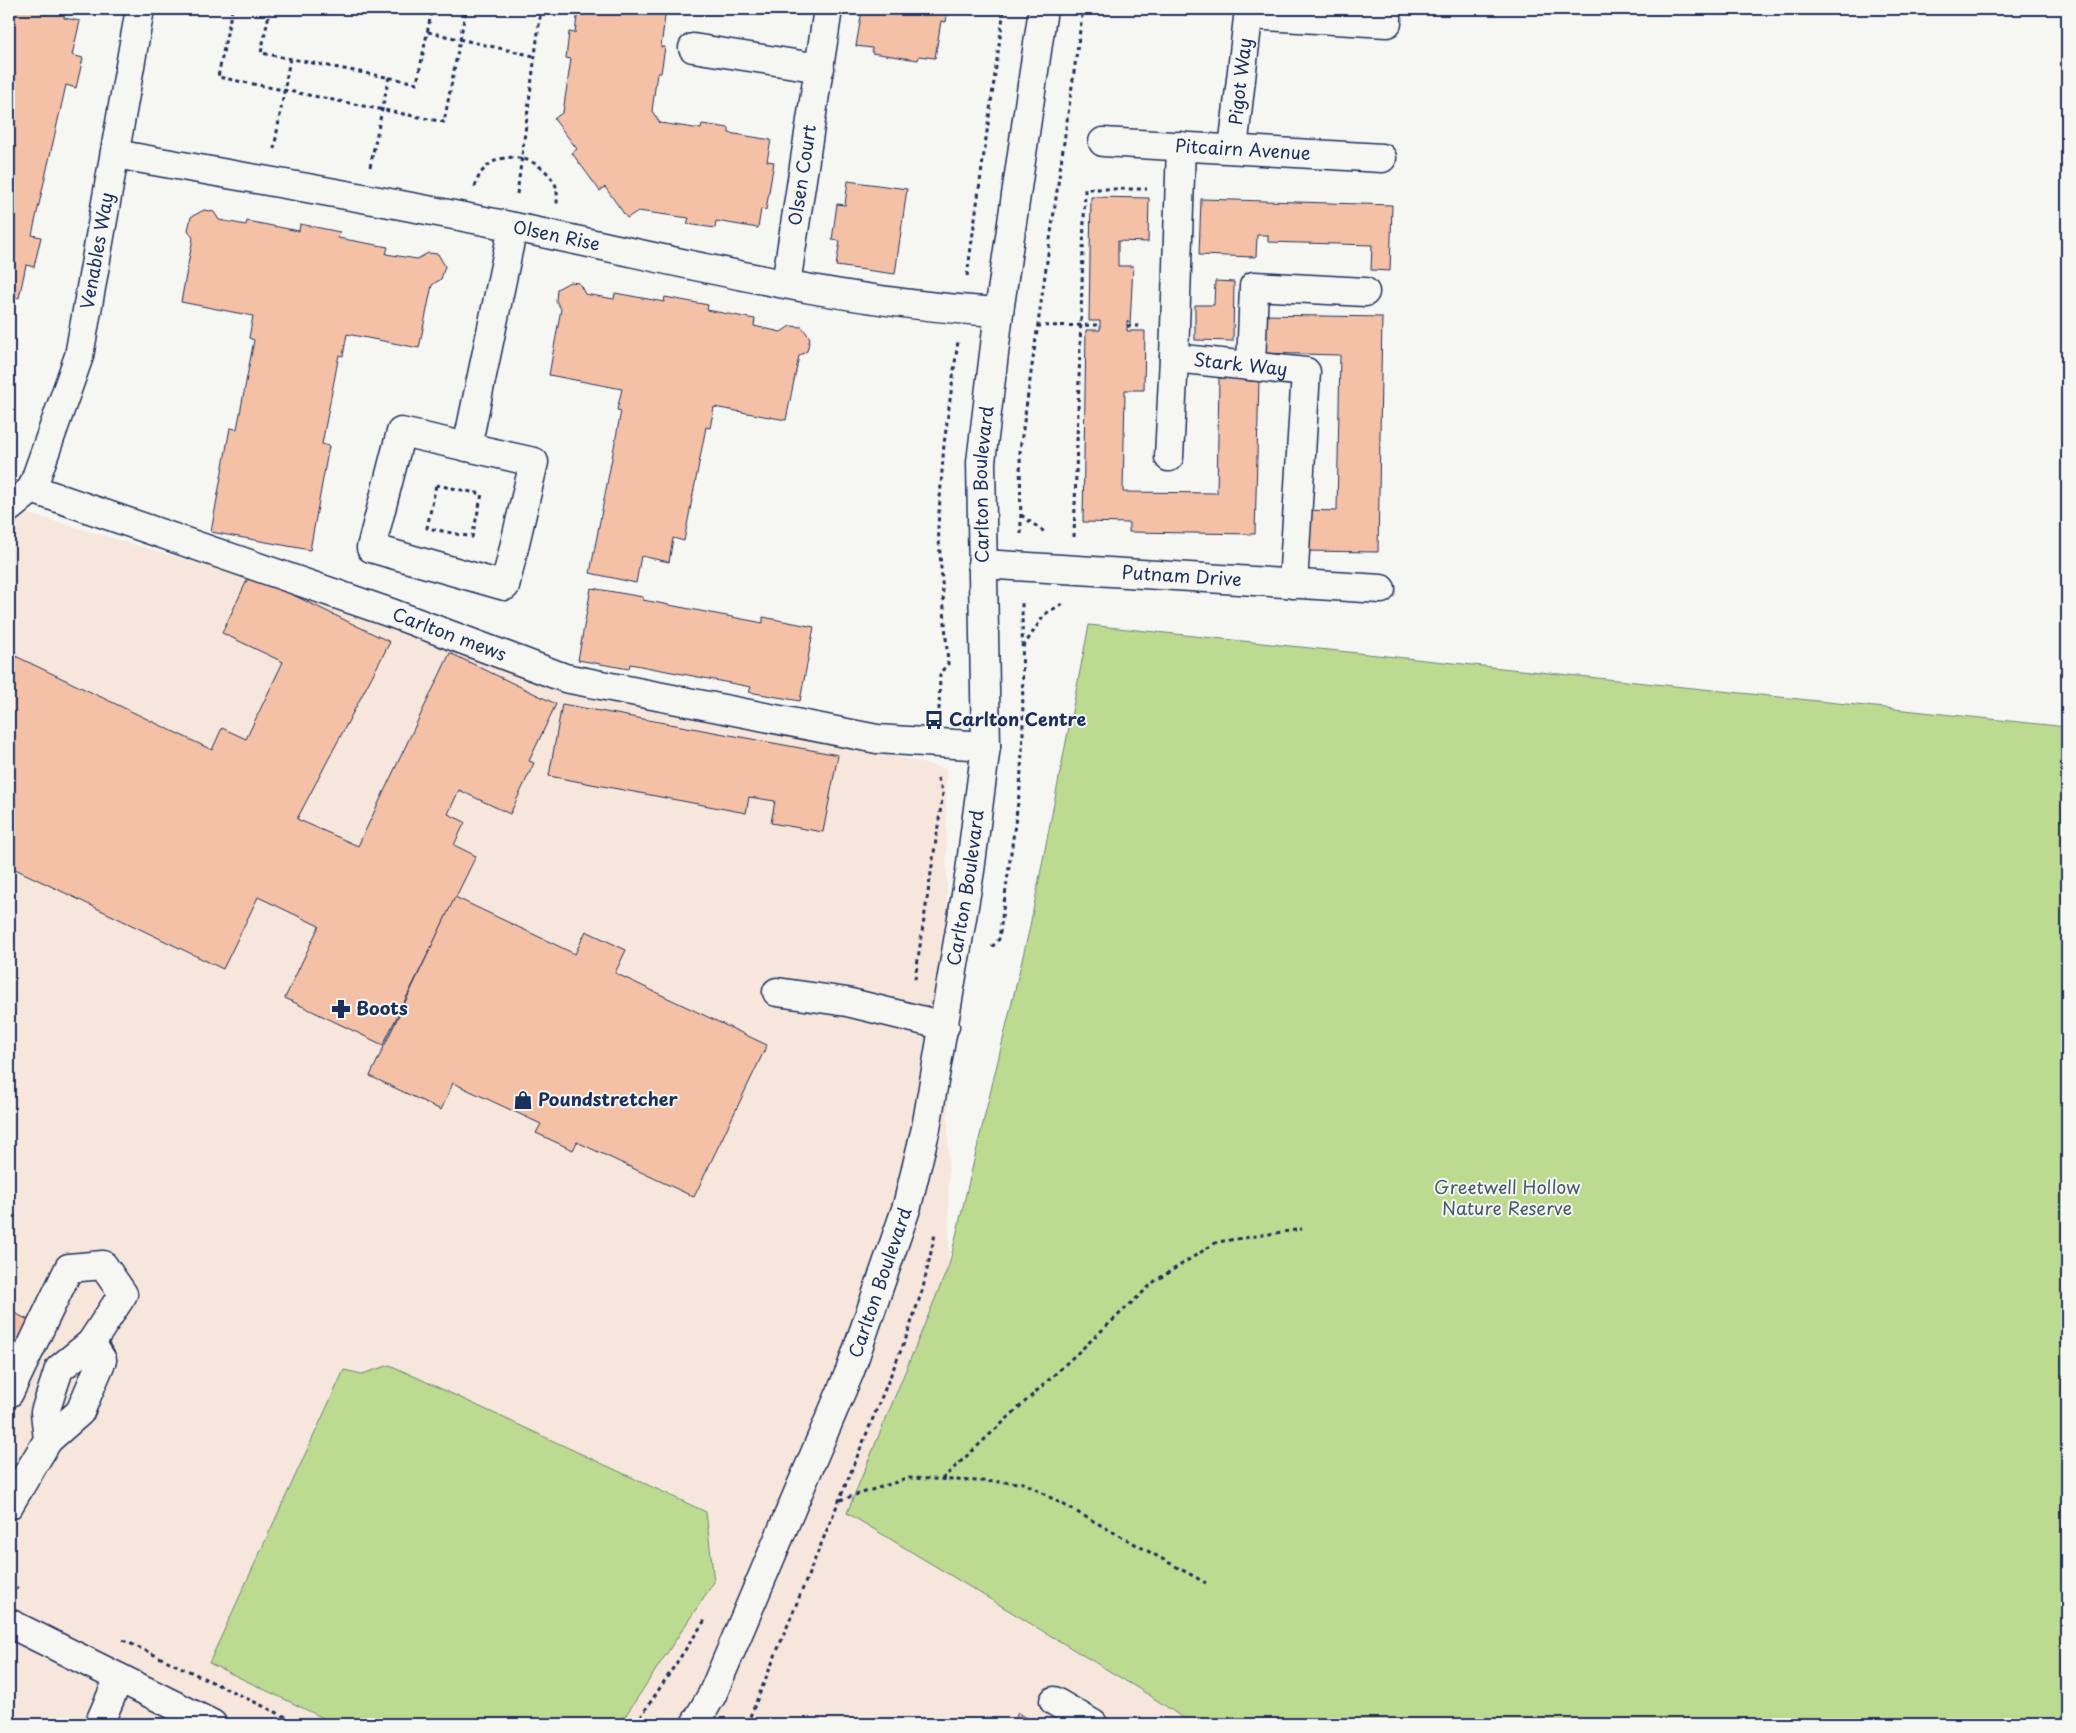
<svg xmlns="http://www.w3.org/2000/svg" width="2076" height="1733" font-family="'Playpen Sans',sans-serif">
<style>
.built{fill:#f6e6db}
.green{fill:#bdda91;stroke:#6c8478}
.building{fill:#f5c1a6;stroke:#1b2f5e}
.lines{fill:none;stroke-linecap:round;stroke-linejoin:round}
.minor-casing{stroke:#1b2f5e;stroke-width:31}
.major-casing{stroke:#1b2f5e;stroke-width:31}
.path{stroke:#1b2f5e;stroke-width:3;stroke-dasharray:4 4;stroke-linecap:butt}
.minor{stroke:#f6f6f2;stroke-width:28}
.major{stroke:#f6f6f2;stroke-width:28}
.labels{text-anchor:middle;stroke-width:4;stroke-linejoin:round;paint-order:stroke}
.street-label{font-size:18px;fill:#1b2f5e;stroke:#f6f6f2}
.poi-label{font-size:18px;font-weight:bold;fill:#1b2f5e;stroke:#f6f6f2;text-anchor:start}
.park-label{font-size:18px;fill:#445a6b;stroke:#f6f6f2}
</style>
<rect width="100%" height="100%" fill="#f6f6f2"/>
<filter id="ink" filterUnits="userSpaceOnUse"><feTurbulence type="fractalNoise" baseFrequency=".02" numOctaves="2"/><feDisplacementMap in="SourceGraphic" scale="10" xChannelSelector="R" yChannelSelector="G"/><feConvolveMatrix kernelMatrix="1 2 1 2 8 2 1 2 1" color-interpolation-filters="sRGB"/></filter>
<g filter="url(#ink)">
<!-- built -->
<path class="built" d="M9,508L559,669L946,769L949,1265L847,1513L1196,1724H9Z"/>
<!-- green -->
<g class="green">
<path d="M1089,625L2067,727V1724H1192L1149,1695L847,1513L949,1265L1029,931Z"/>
<path d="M390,1365L706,1512L714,1582L620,1724H336L209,1663L344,1370L362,1374Z"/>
</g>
<!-- building -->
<g class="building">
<path d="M9,9H55L65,11L64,18L80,21L72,55L83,58L76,88L66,85L32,235L41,237L34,267L26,265L19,298L9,296Z"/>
<path d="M578,9H666L661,47H665L661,73H657L652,111L660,123L701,129L702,124L729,128V133L771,140L767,161L774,162L766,210L761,209L758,228L716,221L715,228L687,224L689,218L638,211L627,218L605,187L600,191L572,153L577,149L554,119L563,112L571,59L566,58L569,32L575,33Z"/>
<path d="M857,9H948L946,22L941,21L935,58L919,56L918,60L872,53V48L856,46L862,11Z"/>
<path d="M848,181L907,189L895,274L836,266L840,241L832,240L837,204L845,205Z"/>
<path d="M1091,197L1149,198L1148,242L1118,241V266H1133L1130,324L1127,321V331H1145L1144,390H1125L1123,492L1217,493L1219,378L1259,379L1255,534L1129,532V523L1083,522L1086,330H1100V321H1089Z"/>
<path d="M1201,199L1392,205L1390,271L1371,270L1372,245L1268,242V235H1257L1256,257L1199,255Z"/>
<path d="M204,210L214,212L219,220L246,225L247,221L299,231L300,224L340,232L338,238L388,247L386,254L417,259L428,253L438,254L445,266L441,279L432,285L419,348L347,334L343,356L339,355L322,444L329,446L310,550L211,532L230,428L237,429L254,340L249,338L253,316L181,302L193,238L188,230L191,217Z"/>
<path d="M1215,281L1234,282L1233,341L1195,340V305H1214Z"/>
<path d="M570,282L579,283L585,294L614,299L615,293L664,302L665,297L708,305L707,310L755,319L754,326L781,332L790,326L802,327L810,338L807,351L799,356L786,420L714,407L710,428L706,427L684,541L673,538L669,562L641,556L636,583L590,573L621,411L617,410L622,389L549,375L561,309L556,301L557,289Z"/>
<path d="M1262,315L1382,317L1378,552L1302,551L1303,510L1337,511L1340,355L1261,353Z"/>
<path d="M250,574L390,642L297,819L358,846L450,653L556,704L529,761L534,763L510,814L459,790L448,814L465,822L454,845L476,856L383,1045L285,998L319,926L258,897L223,969L9,866V653L212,750L222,728L246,739L283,662L222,633Z"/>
<path d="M591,588L643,597V600L763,623V617L814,627L800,701L749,692L751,687L630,664L629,669L578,660Z"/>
<path d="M562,704L838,755L823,832L771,823L775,801L749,797L746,813L549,776Z"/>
<path d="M455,897L575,954L586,931L626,950L615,973L767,1045L694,1197L577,1142L573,1150L536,1133L541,1124L453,1083L441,1110L370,1076Z"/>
<path d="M9,1310L32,1322L9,1368Z"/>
<path d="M1018,1713L1036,1724H1012Z"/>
</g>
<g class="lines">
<!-- minor casing -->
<g class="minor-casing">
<g id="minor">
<path d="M1249,15L1387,23V9"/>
<path d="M693,48L820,68"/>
<path id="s1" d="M1103,142L1382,158"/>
<path id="s2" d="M1181,146L1174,358L1306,372L1293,584"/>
<path id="s3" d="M1233,149L1249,9"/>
<path id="s4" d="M115,154C248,178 382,200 514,227C675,260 835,303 999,312"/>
<path id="s5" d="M786,284L828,9"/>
<path d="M1251,366L1254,286L1365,292"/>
<path d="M401,432L534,462L505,586L371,548Z"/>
<path d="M467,447L513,227"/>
<path d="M1169,457L1174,358"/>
<path id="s6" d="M32,489L394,614L565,678L877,739L986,746"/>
<path id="s7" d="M32,489L79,356L140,9"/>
<path d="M9,508L32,489"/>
<path id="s8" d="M982,564L1381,589"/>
<path d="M777,992L847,1002L945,1026"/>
<path d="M9,1393L69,1268L103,1265L123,1294L91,1343L59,1369L45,1412L48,1440L9,1505"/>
<path d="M48,1440L80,1412L102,1360L91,1343"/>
<path d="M1054,1701L1093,1724"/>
<path d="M99,1724L119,1678"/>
<path id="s9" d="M695,1724L712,1695L850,1371L907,1206L926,1128L970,871L986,746L981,462L999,312L1043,9"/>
</g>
</g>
<!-- major casing -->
<g class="major-casing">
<path id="major" d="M9,1623L212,1724"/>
</g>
<!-- path -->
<g class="path">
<path d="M232,9L218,77L444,122L466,9"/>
<path d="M270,9L261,53L417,83L432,9"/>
<path d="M428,32L534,56"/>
<path d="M274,149L290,58"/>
<path d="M370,167L389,77"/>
<path d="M475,187C485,146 537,150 555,184C558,189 557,198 557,204"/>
<path d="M517,194L541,9"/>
<path d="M967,276L1004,9"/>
<path d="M1037,326L1100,325"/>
<path d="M1127,326H1142"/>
<path d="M436,485L482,494L472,537L427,528Z"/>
<path d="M1021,515L1046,533"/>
<path d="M1021,534L1020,450L1083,9"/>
<path d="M1074,537L1085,189H1147"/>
<path d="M1023,647L1045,614L1064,603"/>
<path d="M939,710L940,673L948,664L938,526L944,444L958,341"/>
<path d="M992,947L999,939L1020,788L1023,734L1022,600"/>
<path d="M915,979L943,793L937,776"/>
<path d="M942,1479L1155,1281L1217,1242L1302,1229"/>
<path d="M840,1500L909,1478L1024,1483L1206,1583"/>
<path d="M9,1585L18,1589"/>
<path d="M123,1640L301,1724"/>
<path d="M636,1724L705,1620"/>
<path d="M747,1724L906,1338L923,1288L935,1234"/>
</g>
<!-- minor -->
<use href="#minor" class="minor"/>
<!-- major -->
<use href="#major" class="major"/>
</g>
</g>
<!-- icons -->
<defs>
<g id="bus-bare" transform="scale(1.5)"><path d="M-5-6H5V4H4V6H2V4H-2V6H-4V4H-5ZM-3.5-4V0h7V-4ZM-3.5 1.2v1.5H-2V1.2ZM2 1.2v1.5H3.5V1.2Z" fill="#1b2f5e" stroke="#f6f6f2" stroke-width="2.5" paint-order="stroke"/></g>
<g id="pharmacy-bare" transform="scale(1.5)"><path d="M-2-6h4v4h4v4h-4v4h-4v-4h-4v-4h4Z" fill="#1b2f5e" stroke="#f6f6f2" stroke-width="2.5" paint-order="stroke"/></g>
<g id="shop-bare" transform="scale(1.5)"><path d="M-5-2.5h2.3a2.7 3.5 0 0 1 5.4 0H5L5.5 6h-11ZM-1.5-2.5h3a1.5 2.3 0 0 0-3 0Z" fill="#1b2f5e" stroke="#f6f6f2" stroke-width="2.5" paint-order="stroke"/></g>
</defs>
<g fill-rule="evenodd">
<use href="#bus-bare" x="934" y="720"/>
<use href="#pharmacy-bare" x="341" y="1009"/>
<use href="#shop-bare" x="523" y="1100"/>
</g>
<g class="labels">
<!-- street labels -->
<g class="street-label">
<text dy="6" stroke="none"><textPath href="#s3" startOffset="68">Pigot Way</textPath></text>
<text dy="6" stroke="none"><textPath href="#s1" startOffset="140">Pitcairn Avenue</textPath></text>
<text dy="6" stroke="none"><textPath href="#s5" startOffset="110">Olsen Court</textPath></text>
<text dy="6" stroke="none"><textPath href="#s4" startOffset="449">Olsen Rise</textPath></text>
<text dy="6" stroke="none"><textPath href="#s7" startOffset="248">Venables Way</textPath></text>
<text dy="6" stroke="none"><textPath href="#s2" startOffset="279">Stark Way</textPath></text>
<text dy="6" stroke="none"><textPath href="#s9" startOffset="1289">Carlton Boulevard</textPath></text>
<text dy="6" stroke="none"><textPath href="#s8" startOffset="200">Putnam Drive</textPath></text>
<text dy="6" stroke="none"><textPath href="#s6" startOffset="442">Carlton mews</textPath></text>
<text dy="6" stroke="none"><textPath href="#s9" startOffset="884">Carlton Boulevard</textPath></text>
<text dy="6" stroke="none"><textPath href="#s9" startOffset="479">Carlton Boulevard</textPath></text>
</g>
<!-- poi labels -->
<g class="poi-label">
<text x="949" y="726">Carlton Centre</text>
<text x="356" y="1015">Boots</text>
<text x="538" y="1106">Poundstretcher</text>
</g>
<!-- park labels -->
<g class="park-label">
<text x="1507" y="1194">Greetwell Hollow<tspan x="1507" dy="21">Nature Reserve</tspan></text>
</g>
</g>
<!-- margin -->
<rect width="2076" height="1733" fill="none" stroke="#f6f6f2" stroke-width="30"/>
<rect x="15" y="15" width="2046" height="1703" fill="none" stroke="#1b2f5e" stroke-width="2" filter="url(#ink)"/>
</svg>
